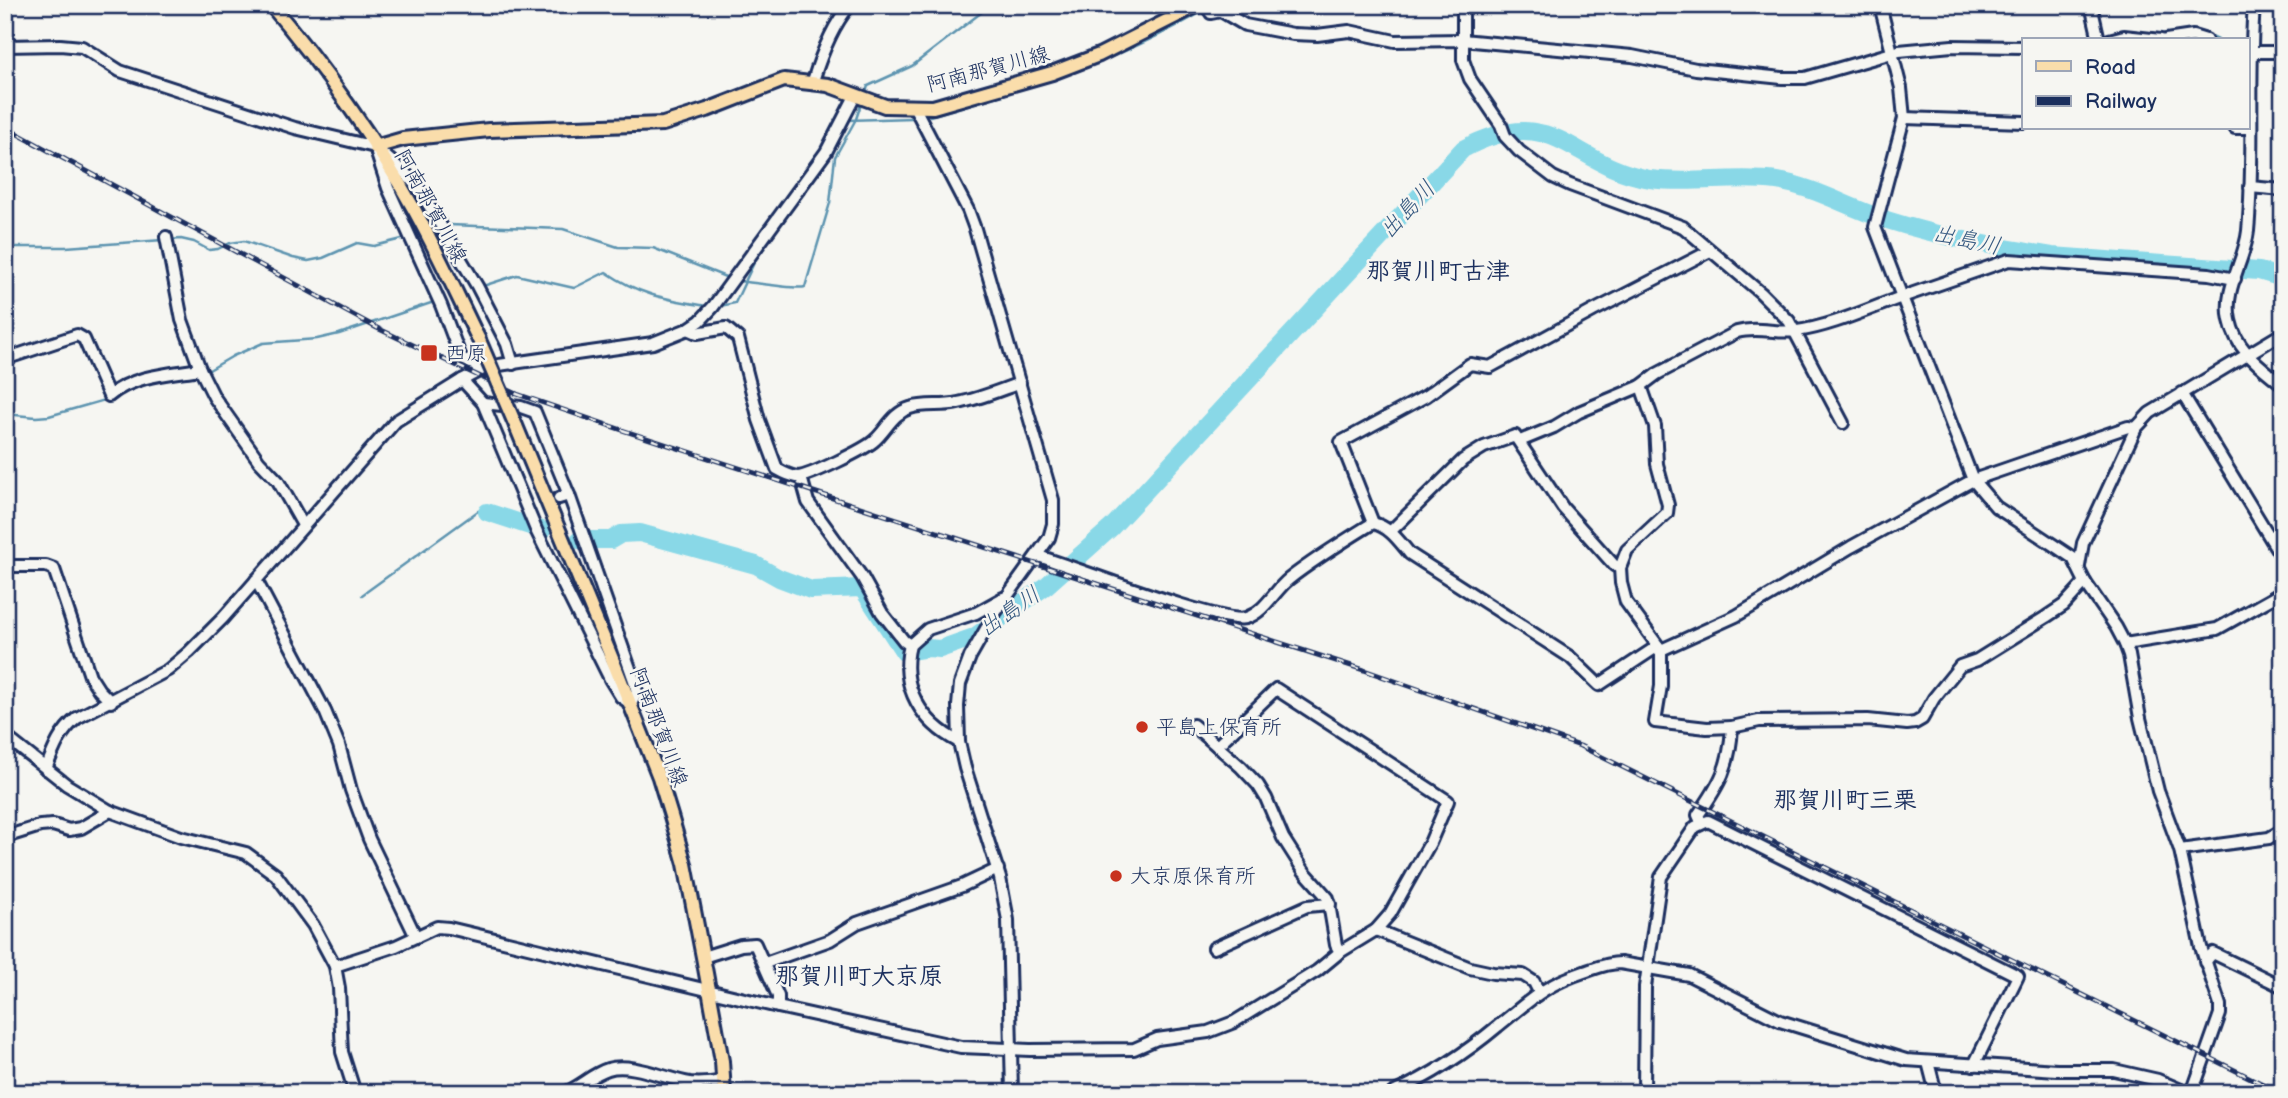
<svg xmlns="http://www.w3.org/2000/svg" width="2288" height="1098" font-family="'Balsamiq Sans','Klee One',sans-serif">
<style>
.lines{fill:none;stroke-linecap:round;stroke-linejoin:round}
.stream{stroke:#5d94b0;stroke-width:2.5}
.river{stroke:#89d8e7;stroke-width:18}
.minor-casing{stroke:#1b2f5e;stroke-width:16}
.major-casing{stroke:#1b2f5e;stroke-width:18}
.minor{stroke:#f6f6f2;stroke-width:10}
.major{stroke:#faddab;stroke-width:12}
.rail-casing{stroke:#1b2f5e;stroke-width:5}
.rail{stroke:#f6f6f2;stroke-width:2.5;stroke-dasharray:8;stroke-linecap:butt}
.major-bridge-casing{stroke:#1b2f5e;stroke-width:18;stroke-linecap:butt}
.major-bridge{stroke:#faddab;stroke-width:12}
.poi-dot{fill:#c8321e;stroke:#f6f6f2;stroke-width:2.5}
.labels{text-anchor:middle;stroke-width:5;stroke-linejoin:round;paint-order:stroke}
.street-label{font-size:21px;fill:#1b2f5e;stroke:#f6f6f2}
.poi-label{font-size:21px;fill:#1b2f5e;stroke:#f6f6f2;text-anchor:start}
.water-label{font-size:23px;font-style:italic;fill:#365980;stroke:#f6f6f2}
.quarter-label{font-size:24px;font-weight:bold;fill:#1b2f5e;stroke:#f6f6f2}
</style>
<rect width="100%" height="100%" fill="#f6f6f2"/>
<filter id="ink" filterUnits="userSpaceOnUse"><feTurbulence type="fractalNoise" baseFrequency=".0143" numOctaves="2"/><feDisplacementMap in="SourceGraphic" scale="14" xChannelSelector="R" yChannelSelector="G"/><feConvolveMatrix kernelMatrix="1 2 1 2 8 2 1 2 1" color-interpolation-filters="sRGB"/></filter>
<g filter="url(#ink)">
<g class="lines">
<!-- stream -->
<g class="stream">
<path d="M2188,31L2201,32L2218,40"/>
<path d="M2102,37L2116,33"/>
<path d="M1973,41H1998"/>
<path d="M1893,46L1939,42"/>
<path d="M1863,56L1887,48"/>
<path d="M1024,88C1087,70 1148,43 1204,11"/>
<path d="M865,95L868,86L912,66L991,5"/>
<path d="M930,116L1009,93"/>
<path d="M848,120L913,118"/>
<path d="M449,225L563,229L618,247L653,248L728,278"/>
<path d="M169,240L181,239L194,242L209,250L218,249L230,243L244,241L293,258L308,261L323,258L357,243L374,246L406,238"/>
<path d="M5,247H66L163,240"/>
<path d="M738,281C751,282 796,290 805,287L830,203L835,157L856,119L862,101"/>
<path d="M486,285L517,275L574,288L606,272C641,296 666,299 707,306"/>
<path d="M720,306L735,303L760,250"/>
<path d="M204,373L233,356L263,343L317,339L339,334L434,302"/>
<path d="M146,383L198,375"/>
<path d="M5,414L36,417L49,416L108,399"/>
<path d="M362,595L478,511L487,512"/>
</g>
<!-- river -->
<g class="river">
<path d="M487,512L542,530"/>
<path d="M579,540H611L621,534L640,533L756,565L779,578L811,590L862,588L904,652L928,648L940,649L974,637L1046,586L1112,527L1463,149C1556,100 1569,165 1650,179C1692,185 1735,175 1777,181C1815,187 1851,209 1887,220C1940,237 1998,247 2052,256L2259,271L2283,278"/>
</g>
<!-- minor casing -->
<g class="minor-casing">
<g id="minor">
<path d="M1206,5L1211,13L1221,11L1245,25L1293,34L1317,35L1349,31L1395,41L1462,40L1632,56L1696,69L1782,78H1805L1899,51L1952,46L2024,47"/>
<path d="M1463,5V60L1470,79L1501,125L1505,136L1519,151L1553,177L1570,185L1683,227L1761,293L1789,321L1843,423"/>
<path d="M1880,5L1901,88L1904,118L1875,227L1902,297L2009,260L2209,274L2235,279"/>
<path d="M2091,5L2099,40"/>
<path d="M2254,5C2248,80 2255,156 2248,231C2245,260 2223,290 2230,320C2236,350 2260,366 2283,385"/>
<path d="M2109,40L2124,36L2161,40"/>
<path d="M2166,40L2193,36L2206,40"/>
<path d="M5,46L60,45L82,47L120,71L295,128L375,147L407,175L419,189L477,286L507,344L513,364"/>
<path d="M2248,52H2283"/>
<path d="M813,81C821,55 832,26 850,5"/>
<path d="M915,108L968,210L975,229L1053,500V524L1049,538L995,613L970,657L960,684L958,706L959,742L965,768L1000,878L1008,920L1012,1093"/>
<path d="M1904,118L2024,122"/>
<path d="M2235,128H2250"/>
<path d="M377,154L388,188L441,305L461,358L483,369"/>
<path d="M2250,187L2283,190"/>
<path d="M166,237L182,320L200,369L214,397L259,461L278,481L303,525"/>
<path d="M688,329L697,333L726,328L738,338L759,420L777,469C784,473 790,476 797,477C808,477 866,449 875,440C887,429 893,413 910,408C926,403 942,407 958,403C979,399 1000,390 1020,383"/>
<path d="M5,359L77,335L84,339L109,396C134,375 169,374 200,369"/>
<path d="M462,380L483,369L499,365L653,343L688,329L700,321L713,307L826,152L855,96"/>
<path d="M1641,386L1655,426L1657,464L1668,505L1667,513L1627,550L1620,568L1621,583L1626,602L1661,650V686L1655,722L1707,728L1732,727"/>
<path d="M2182,393L2283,559"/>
<path d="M483,403L521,407L535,412L569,495L559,498"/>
<path d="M1520,441L1554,427L1579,412L1641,386L1657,374L1737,332C1757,326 1777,334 1797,331C1832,326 1868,309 1902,297L1973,480L1996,507L2073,558L2085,582L2116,627L2125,644L2129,655L2140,718L2158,791L2180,850L2201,947L2220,1005V1014L2192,1093"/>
<path d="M801,477L808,502L862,577L882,613L904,641L910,645"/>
<path d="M1373,523L1341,442L1426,396L1470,364L1490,367L1593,311L1710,251"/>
<path d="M1391,531L1463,460L1484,447L1515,436L1563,508L1614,565L1620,568"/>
<path d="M1038,556C1072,566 1223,625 1246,618C1265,612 1274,591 1289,579C1316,558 1344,541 1373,523C1390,527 1399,541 1410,554L1570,657L1599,685L1658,646"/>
<path d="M5,566H46L54,569L90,676L99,690L111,702"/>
<path d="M2079,566L2083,543L2136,428L2150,413L2283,333"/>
<path d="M256,580L325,711L339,745L351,790L369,839L416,937"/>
<path d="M2125,644L2217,629L2283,592"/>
<path d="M1661,650L1736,616L1851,547L1973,480L2128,427L2136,428"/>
<path d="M1193,725L1241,767L1258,785L1266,798L1283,838L1304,871L1328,898L1336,945L1340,952"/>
<path d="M5,736L67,785L110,811L181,837L246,853L276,875L313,925L335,966L339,988L342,1052L355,1093"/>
<path d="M959,742C922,723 899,687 910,645L928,629L976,613L1003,598"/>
<path d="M46,769C54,748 60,732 77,718L168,670L189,652L223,618L396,421L462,380L483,403L537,532L610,679L621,697L631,704L637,692L634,680L569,495"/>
<path d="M1701,822L1698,815C1720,784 1730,766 1732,727L1759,721L1868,720L1907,724L1915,723L1922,719L1934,698L1960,666L1977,660L2046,617L2064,605L2085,582"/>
<path d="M5,837L40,826L53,825L69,830L81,828L110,811"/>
<path d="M2180,850L2269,838L2283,830"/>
<path d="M1376,930L1470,968L1493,973L1523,975L1534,982L1539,992"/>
<path d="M1214,948L1307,906L1330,904"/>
<path d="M703,957L741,945L755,944L778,996V1007"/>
<path d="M2205,962L2213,953L2283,987"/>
<path d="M765,963L830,940L857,923L962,886L998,869"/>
<path d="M335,966L396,946L437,927L449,928L778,1007L961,1047L1030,1050L1134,1049L1157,1039L1208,1032L1234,1022L1317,971L1340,952L1376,930L1390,914L1430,843L1448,801L1276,689L1217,746"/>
<path d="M1928,1062L1936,1093"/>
<path d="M564,1093C580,1087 592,1074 608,1069C631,1062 666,1079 690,1083C701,1084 712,1083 723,1081"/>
<path d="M1393,1093C1430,1076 1467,1052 1498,1026C1531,1000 1542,986 1584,972C1596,968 1607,963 1620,963L1689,975L1780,1021L1906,1060L2057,1070H2114L2158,1080L2188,1093"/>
<path d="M1644,1093L1645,987L1661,877L1695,827L1708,821L2018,976L1974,1065"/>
</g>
</g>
<!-- major casing -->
<g class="major-casing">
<g id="major">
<path d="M271,5C322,65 377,142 415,211C438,253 458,297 479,340"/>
<path d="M375,147L403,139L489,130L663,124L707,110L784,80L828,85L885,106L933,107L1052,73L1099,55L1198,5"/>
<path d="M516,426L615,666L659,777L671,816L685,864L703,957L722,1061L724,1093"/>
</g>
</g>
<!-- minor -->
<use href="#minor" class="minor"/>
<!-- major -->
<use href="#major" class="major"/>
<!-- rail casing -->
<g class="rail-casing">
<path id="rail" d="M5,127L377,328L517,394L625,431L1364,670L1580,746L2281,1093"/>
</g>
<!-- rail -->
<use href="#rail" class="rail"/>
<!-- major-bridge casing -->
<g class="major-bridge-casing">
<path id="major-bridge" d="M479,340L516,426"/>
</g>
<!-- major-bridge -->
<use href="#major-bridge" class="major-bridge"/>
</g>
</g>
<!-- markers -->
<g class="poi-dot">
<rect x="420" y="344" width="18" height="18" rx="3.5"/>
<circle cx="1142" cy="727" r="7"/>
<circle cx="1116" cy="876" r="7"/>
</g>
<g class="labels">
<!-- street labels -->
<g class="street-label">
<text transform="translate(988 69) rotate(-15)" y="7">阿南那賀川線</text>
<text transform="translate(431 206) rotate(61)" y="7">阿南那賀川線</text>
<text transform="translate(659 727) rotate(69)" y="7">阿南那賀川線</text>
</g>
<!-- poi labels -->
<g class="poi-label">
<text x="445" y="360">西原</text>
<text x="1156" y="734">平島上保育所</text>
<text x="1130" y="883">大京原保育所</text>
</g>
<!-- water labels -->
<g class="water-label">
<text transform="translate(1407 209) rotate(-47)" y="8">出島川</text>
<text transform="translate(1967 239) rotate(12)" y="8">出島川</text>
<text transform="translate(1009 611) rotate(-35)" y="8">出島川</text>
</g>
<!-- quarter labels -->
<g class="quarter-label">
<text x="1438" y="279">那賀川町古津</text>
<text x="1845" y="808">那賀川町三栗</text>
<text x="859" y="984">那賀川町大京原</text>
</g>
</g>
<!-- margin -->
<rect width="2288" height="1098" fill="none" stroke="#f6f6f2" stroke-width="28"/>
<rect x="14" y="14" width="2260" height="1070" fill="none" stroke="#1b2f5e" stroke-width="2.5" filter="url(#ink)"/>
<!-- legend -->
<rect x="2022" y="38" width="228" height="91" fill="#f6f6f2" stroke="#9ea6b7" stroke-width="2"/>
<rect x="2036" y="61" width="35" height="10" fill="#faddab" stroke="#9ea6b7" stroke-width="2"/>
<text x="2085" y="74" font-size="21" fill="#1b2f5e">Road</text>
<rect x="2036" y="96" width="35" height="10" fill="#1b2f5e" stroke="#9ea6b7" stroke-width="2"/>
<text x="2085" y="108" font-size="21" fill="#1b2f5e">Railway</text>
</svg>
